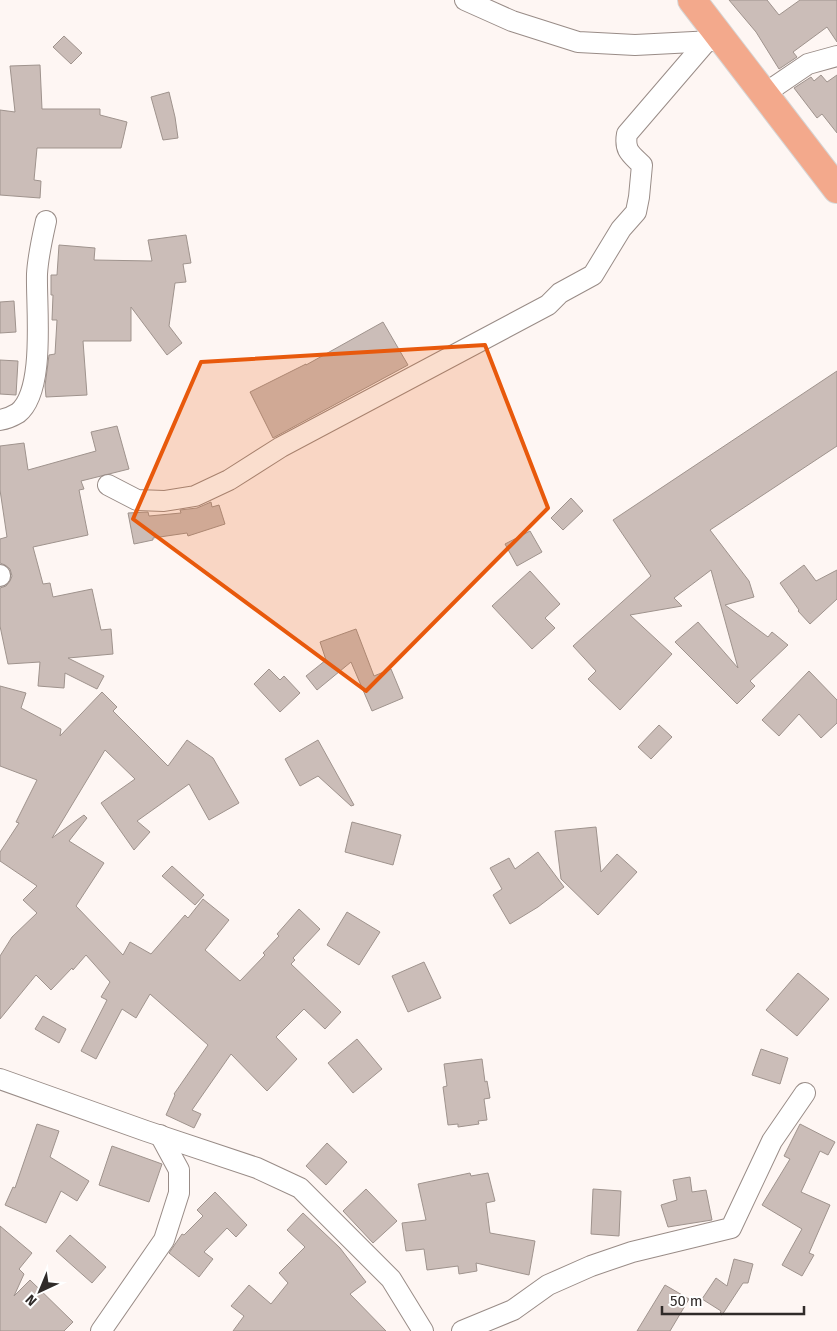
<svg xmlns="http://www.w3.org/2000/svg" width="837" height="1331" font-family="'Fira Sans',sans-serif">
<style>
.building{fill:#cbbdb8;stroke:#9f938d}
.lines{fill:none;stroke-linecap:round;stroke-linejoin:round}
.minor-casing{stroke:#998c87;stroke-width:22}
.primary-casing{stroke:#d6d5d4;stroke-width:30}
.minor{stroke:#fff;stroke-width:20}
.primary{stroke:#f3a98c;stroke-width:28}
.marked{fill:#e8590c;fill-opacity:0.2;stroke:#e8590c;stroke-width:4;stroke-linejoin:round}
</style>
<rect width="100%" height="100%" fill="#fef6f3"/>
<!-- building -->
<g class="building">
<path d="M729,0H767L779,15L800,0H837V42L827,27L793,52L797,57L779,69L756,32Z"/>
<path d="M64,36L82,53L71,64L53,47Z"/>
<path d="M40,65L42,109H100V115L127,122L121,148H37L34,180L41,181L40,198L0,195V110L15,112L10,66Z"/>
<path d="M821,75L827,82L837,75V133L822,114L817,118L794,88L811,77L814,81Z"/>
<path d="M169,92L175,117L178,138L163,140L151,97Z"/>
<path d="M186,235L191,263L183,264L186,282L175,283L169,326L182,343L167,355L131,307V341H83L87,395L46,397L45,386L49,355L55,354L57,320H52L53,295H51V275H57L59,245L95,248L94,260L152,261L148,240Z"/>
<path d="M14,301L16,332L0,333V302Z"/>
<path d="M383,322L408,365L273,438L250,392L306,364V365Z"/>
<path d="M0,360L18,361L16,395L0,394Z"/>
<path d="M837,371V446L710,530L749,581L754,597L725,605L768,637L772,632L788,645L750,681L755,686L737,704L675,642L698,622L738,668L711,570L674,598L682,606L630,615L672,654L620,710L588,679L596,671L573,646L651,576L613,520Z"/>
<path d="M117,426L129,469L81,481L84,489L79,490L88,535L33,547L43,584L50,583L53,597L92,589L101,630L111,629L113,654L68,658L104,676L97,689L65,673L64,688L38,686L40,662L8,664L0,626V588L6,586L10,581L12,576L10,569L5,565L0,563V539L7,537L0,490V446L24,443L28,470L96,451L91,432Z"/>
<path d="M571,498L583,511L563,530L551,518Z"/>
<path d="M211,502L212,507L219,505L225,524L188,536L187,533L153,538V540L134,544L128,513L148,512L149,516L181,513L180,510L197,508Z"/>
<path d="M530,531L542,552L517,566L505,544Z"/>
<path d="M804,565L816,581L837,570V599L810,624L798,611L799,610L780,583Z"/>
<path d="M530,571L560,604L545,618L555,628L532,649L492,606Z"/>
<path d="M356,629L374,676L391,669L403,698L372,711L351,662L317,690L306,676L326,660L320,642Z"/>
<path d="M269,669L280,680L284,676L300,693L280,712L254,684Z"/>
<path d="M809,671L837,700V723L821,738L799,714L779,736L762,720Z"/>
<path d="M0,686L26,693L21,708L61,729L60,736L102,692L117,707L113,711L168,766L187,740L213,758L239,803L209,820L189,784L137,821L150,832L134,850L101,803L135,779L105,750L52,838L84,815L87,818L69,841L104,863L76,906L123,955L130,942L151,954L185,915L188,918L203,899L229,920L205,950L240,981L265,955L263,953L279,936L277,934L299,909L320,929L293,958L295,960L291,964L341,1012L325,1029L304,1009L276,1037L297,1059L267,1091L231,1054L192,1110L201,1114L194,1128L166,1115L175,1095L174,1094L208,1045L150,994L136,1018L122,1009L96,1059L81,1051L107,1000L101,997L110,982L86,955L73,970L72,968L51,990L36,975L0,1019V956L12,937L37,913L23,900L37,886L0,861V852L19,823L16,822L37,780L0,766Z"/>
<path d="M659,725L672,737L651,759L638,747Z"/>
<path d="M318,740L354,805L351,806L318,776L300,786L285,759Z"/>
<path d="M352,822L401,835L393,865L345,852Z"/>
<path d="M596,827L601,872L617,854L637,872L598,915L561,879L555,831Z"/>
<path d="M538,852L564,887L538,907L510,924L493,895L502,889L490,868L509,858L515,869Z"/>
<path d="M172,866L204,895L195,905L162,876Z"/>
<path d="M347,912L380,932L359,965L327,945Z"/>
<path d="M424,962L441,998L408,1012L392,976Z"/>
<path d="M798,973L829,999L797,1036L766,1010Z"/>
<path d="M43,1016L66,1029L59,1043L35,1029Z"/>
<path d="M357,1039L382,1069L353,1093L328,1063Z"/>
<path d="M761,1049L788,1058L780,1084L752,1075Z"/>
<path d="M482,1059L485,1082L487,1081L490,1098L484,1099L487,1120L478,1121L479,1124L458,1127V1124L448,1125L443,1087L447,1086L444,1064Z"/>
<path d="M37,1124L59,1131L50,1157L89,1181L77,1201L61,1191L46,1223L5,1205L13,1187L15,1188Z"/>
<path d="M800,1124L835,1142L828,1155L820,1151L801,1192L830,1205L809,1253L814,1255L802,1276L782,1265L802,1229L762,1205L790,1159L784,1156Z"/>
<path d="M327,1143L347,1162L326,1185L306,1166Z"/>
<path d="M112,1146L162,1164L149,1202L99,1185Z"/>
<path d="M470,1173L471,1176L488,1173L495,1201L486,1203L490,1233L535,1241L529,1275L476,1263L477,1271L459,1274L458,1266L427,1270L424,1249L406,1251L402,1223L426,1220L418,1184Z"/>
<path d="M690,1177L692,1192L706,1190L712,1220L668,1227L661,1205L677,1200L673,1180Z"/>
<path d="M366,1189L397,1221L373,1243L343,1211Z"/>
<path d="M593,1189L621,1191L619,1236L591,1234Z"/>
<path d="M215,1192L247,1225L236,1237L227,1228L204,1252L213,1259L199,1277L169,1253L182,1234L184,1235L203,1216L197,1210Z"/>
<path d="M303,1213L340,1248L366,1282L350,1294L386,1331H233L244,1316L231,1306L249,1285L271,1304L288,1283L279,1273L305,1247L287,1230Z"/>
<path d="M0,1226L32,1253L19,1269L24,1274L14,1296L30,1280L73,1322L64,1331H0Z"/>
<path d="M70,1235L106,1267L92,1283L56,1251Z"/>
<path d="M734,1259L753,1264L748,1283H743L722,1315L720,1314L721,1311L702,1299L716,1278L727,1286Z"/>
<path d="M665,1285L689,1299L670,1331H637Z"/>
</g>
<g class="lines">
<!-- minor casing -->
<g class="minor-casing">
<g id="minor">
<path d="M465,0L512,21L578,42L635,45L713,41"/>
<path d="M764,94L808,64L837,56"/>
<path d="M0,420C6,419 13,416 18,413C46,391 36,307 37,274C38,256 42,239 46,221"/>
<path d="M108,485L137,500L164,501L195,496L229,480L281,447L548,305L560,293L593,275L621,229L636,212L639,197L642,165C631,154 624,151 627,134L706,42"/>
<path d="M0,575V576"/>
<path d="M0,1079L146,1131L257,1168L300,1188L391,1279L423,1331"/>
<path d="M101,1331L164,1240L179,1193V1170L160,1135"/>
<path d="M462,1331L513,1310L548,1285L591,1266L632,1252L731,1228L772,1141L805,1093"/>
</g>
</g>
<!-- primary casing -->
<g class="primary-casing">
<path id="primary" d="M692,0L837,189"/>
</g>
<!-- minor -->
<use href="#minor" class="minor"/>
<!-- primary -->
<use href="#primary" class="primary"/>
</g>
<!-- marked area -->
<path class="marked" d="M485,345L548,508L366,691L133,519L201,362Z"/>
<!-- north arrow -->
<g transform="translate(40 1291) rotate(224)" stroke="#ffffff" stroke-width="4" paint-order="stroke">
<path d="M0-4L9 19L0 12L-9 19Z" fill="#302b29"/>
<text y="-8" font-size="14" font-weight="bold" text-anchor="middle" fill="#302b29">N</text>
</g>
<!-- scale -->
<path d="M662 1306v8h142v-8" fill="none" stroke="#302b29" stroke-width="2.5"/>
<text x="670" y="1306" font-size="15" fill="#302b29" stroke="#ffffff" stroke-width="4" paint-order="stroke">50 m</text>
</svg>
